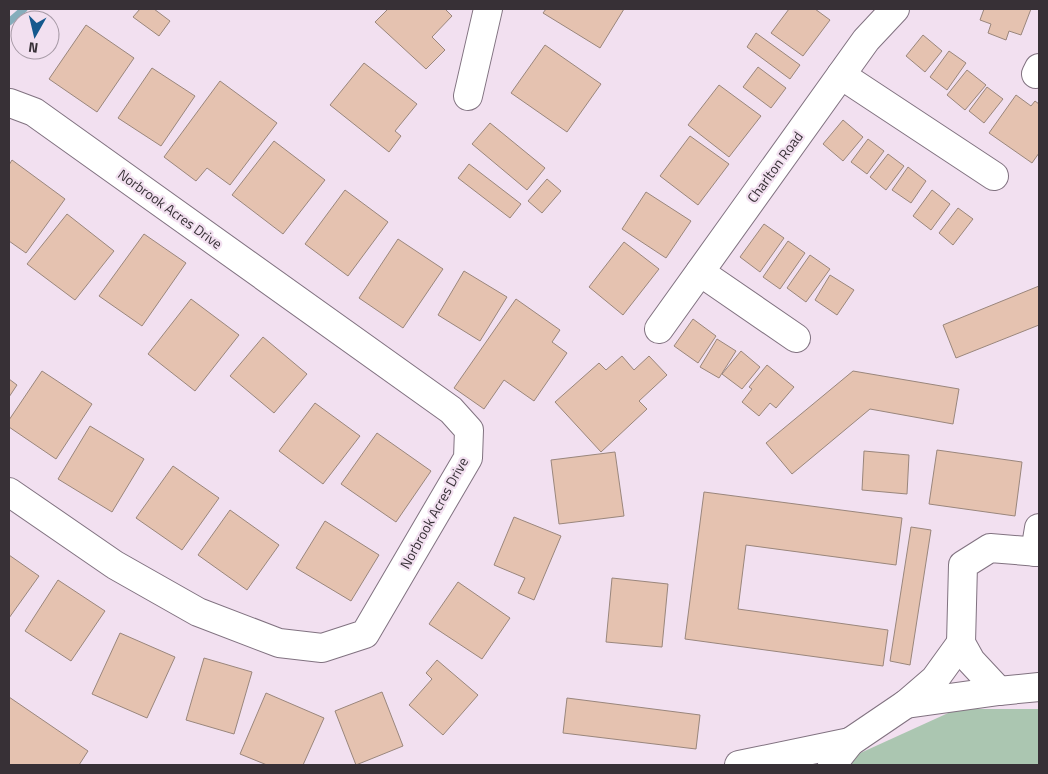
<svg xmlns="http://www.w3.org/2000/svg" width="1048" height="774" font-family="'Titillium Web',sans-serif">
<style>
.green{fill:#abc6b1}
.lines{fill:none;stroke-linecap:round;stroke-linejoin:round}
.stream{stroke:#86adbb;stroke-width:7}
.building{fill:#e5c2b0;stroke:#9a867c}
.minor-casing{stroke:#817280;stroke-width:30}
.minor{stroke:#fff;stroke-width:28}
.labels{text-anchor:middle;stroke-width:4.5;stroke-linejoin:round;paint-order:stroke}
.street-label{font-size:14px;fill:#373036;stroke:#f2e0f0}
</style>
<rect width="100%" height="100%" fill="#f2e0f0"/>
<!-- green -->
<path class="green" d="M957,709H1039V765H834Z"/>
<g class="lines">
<!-- stream -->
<path class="stream" d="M9,22L24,9"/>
</g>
<!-- building -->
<g class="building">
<path d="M140,9H154L170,21L159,36L133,17Z"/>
<path d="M388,9H445L452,16L432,37L445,50L426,69L375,22Z"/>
<path d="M546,9H624L600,48L543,13Z"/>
<path d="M789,9H815L830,20L803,56L771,33Z"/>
<path d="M984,9H1031L1021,35L1009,31L1006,40L988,33L991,24L980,20Z"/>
<path d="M86,25L134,58L97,112L49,79Z"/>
<path d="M756,33L800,65L790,79L747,47Z"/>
<path d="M923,35L942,51L925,72L906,56Z"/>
<path d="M545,45L601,84L567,132L511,93Z"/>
<path d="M949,51L966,63L947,90L930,77Z"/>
<path d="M364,63L417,104L395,131L401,136L389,152L330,105Z"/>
<path d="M758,67L786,88L771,108L743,87Z"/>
<path d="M152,68L195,96L161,146L118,118Z"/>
<path d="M967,70L986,85L965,110L947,95Z"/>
<path d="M220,81L277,123L230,185L207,168L196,181L164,157Z"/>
<path d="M719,85L761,116L729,157L688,125Z"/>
<path d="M987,87L1003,99L984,123L969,111Z"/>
<path d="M1016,95L1031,106L1035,101L1039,104V153L1032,163L989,133Z"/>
<path d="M843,120L863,137L843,161L823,144Z"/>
<path d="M490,123L545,168L527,190L472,144Z"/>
<path d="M690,136L729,164L698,205L660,176Z"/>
<path d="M868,139L884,151L867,174L851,162Z"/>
<path d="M274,141L325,180L283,234L232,195Z"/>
<path d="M888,154L904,166L886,190L870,177Z"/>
<path d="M12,160L65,199L26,253L9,241V165Z"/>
<path d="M469,164L521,204L510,218L458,178Z"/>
<path d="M908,167L926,181L911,203L892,190Z"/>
<path d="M547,179L561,191L542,213L528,201Z"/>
<path d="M345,190L388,222L348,276L305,244Z"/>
<path d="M932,190L950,204L931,230L913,216Z"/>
<path d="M646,192L691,221L666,258L622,229Z"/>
<path d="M958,208L973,219L953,245L939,233Z"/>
<path d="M67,214L114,251L75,300L27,264Z"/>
<path d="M764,224L784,238L760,272L740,257Z"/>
<path d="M144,234L186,263L142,326L99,296Z"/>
<path d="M398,239L443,269L403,328L359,298Z"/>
<path d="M788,241L805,253L780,289L763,277Z"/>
<path d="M624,242L659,269L623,315L589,287Z"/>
<path d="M810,255L830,269L806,302L787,288Z"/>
<path d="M464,271L507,297L480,341L438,315Z"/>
<path d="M830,275L854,290L837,315L815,300Z"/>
<path d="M1039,286V325L956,358L943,325Z"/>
<path d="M191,299L239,335L195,391L148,354Z"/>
<path d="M516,299L560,330L552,342L567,353L534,401L504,380L484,409L454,388Z"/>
<path d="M693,319L716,336L698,363L674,346Z"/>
<path d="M263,337L307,374L274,413L230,376Z"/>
<path d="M717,339L736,351L719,378L700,367Z"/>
<path d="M741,351L760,367L742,389L722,374Z"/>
<path d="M622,356L634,370L649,356L667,375L639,401L647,409L601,452L555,402L599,363L606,370Z"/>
<path d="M767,365L794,387L776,408L770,403L759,416L742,402L752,389L749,387Z"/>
<path d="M42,371L92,404L56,459L9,427V420Z"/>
<path d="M853,371L959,389L953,424L870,409L792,474L766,443Z"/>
<path d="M9,379L17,385L9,397Z"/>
<path d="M315,403L360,436L323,484L279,451Z"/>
<path d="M90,426L144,459L112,512L58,479Z"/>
<path d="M377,433L431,471L396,522L341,484Z"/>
<path d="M937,450L1022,462L1015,516L929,504Z"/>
<path d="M864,451L909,455L907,494L862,490Z"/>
<path d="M615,452L624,516L559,524L551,460Z"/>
<path d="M173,466L219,498L182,550L136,518Z"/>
<path d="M704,492L902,518L896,565L746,545L738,609L888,630L883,666L685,639Z"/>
<path d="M230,510L279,545L247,590L198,555Z"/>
<path d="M514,517L561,536L534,600L518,593L525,578L494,565Z"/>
<path d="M325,521L379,555L351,601L296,568Z"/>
<path d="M911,527L931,530L910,665L890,661Z"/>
<path d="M9,555L39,576L9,618Z"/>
<path d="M612,578L668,584L662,647L606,642Z"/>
<path d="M58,580L105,611L71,661L25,631Z"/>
<path d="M458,582L510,618L482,659L429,624Z"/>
<path d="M120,633L175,657L147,718L92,694Z"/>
<path d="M204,658L252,672L234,734L186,720Z"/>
<path d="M437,660L478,695L443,735L409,705L432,679L426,673Z"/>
<path d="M382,692L403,746L356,765L335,711Z"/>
<path d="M266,693L324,718L303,765H267L240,754Z"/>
<path d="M9,697L88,751L79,765H9Z"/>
<path d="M567,698L700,715L696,749L563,733Z"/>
</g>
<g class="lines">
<!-- minor casing -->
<g class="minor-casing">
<g id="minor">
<path d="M1036,74L1039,68"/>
<path d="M841,75L994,176"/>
<path d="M468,96L488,9"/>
<path d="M9,103H10L34,112L451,410L469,430L468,458L365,634L322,648L279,643L198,612L115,565L9,492"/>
<path d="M700,272L796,338"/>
<path d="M659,329L866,40L895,9"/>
<path d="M1035,552L1039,528"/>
<path d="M999,691L971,661L961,643L963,565L990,548L1039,552"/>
<path d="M906,704L999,691L1039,687"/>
<path d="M739,765L850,742"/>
<path d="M832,765L850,742L906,704L935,679L961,643"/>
</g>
</g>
<!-- minor -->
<use href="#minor" class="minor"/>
</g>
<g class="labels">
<!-- street labels -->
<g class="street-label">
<text transform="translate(775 167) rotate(-54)" y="5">Charlton Road</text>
<text transform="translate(170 209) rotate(36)" y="5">Norbrook Acres Drive</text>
<text transform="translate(434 513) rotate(-61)" y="5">Norbrook Acres Drive</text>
</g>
</g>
<!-- border -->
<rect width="1048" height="774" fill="none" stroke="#373036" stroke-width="20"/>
<!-- north arrow -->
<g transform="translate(35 35) rotate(188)"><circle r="24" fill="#f2e0f0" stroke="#a79aa6"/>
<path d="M0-4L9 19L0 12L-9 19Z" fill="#15598e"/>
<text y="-8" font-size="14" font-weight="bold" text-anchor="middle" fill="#373036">N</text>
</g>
</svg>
